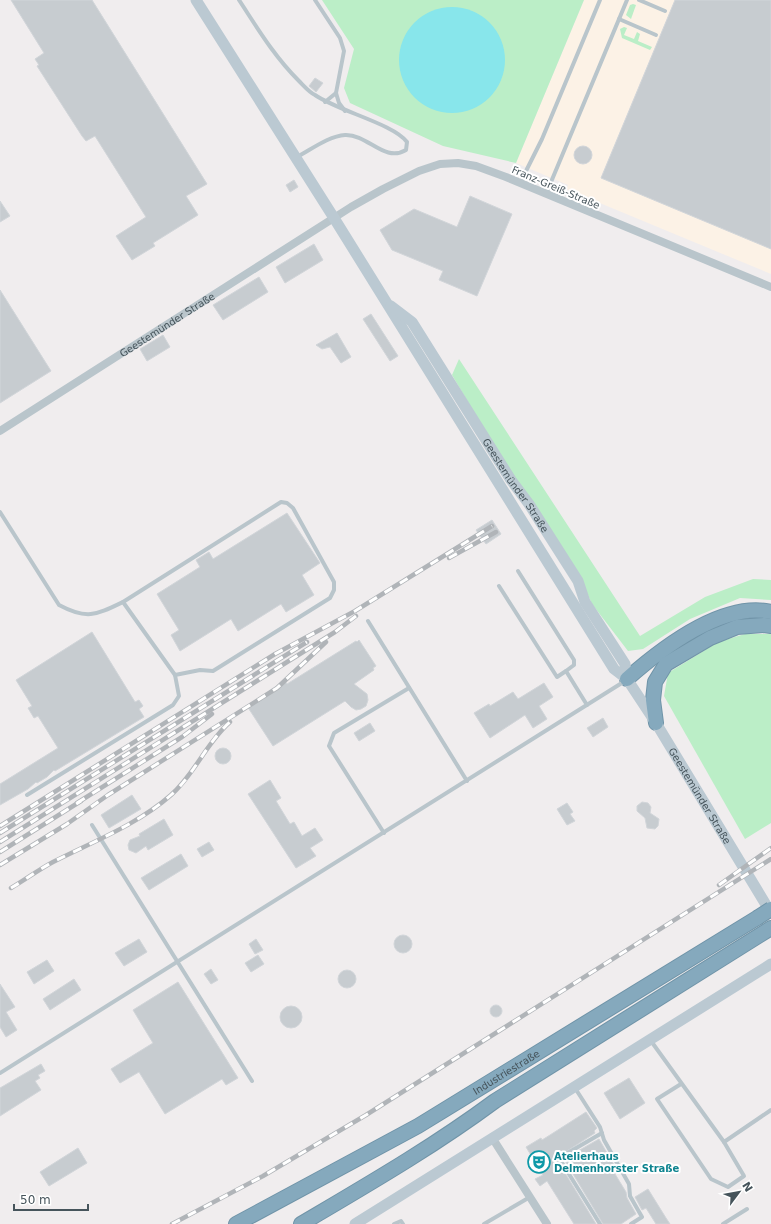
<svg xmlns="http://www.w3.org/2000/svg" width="771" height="1224" font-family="'DejaVu Sans',sans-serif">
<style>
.commercial{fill:#fcf2e6}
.green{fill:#bbeec7}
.water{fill:#88e6eb}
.building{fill:#c7ccd0;stroke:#d1d5d9}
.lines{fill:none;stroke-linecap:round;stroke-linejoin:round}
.highway-casing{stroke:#7094a8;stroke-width:16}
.lane{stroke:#b9c5cb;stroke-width:4}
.street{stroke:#b9c5cb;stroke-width:8}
.secondary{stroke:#bbc9d2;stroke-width:11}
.highway{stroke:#85a9bd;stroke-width:14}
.rail-casing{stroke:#b0b4b8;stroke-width:4.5}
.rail{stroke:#fff;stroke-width:3;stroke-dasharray:9;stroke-linecap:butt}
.highway-bridge-casing{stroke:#7094a8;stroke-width:16;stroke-linecap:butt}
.highway-bridge{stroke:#85a9bd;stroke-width:14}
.labels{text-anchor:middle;stroke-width:4;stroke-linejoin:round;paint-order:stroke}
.street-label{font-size:10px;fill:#46545b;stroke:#fff}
.culture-label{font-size:10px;font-weight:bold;fill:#0d838f;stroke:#fff;text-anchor:start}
</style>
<rect width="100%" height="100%" fill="#f0edee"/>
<!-- commercial -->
<path class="commercial" d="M584,0H771V274L566,189L568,185L516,163Z"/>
<!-- green -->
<g class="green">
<path d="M322,0H584L516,163L443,146L350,103L344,88L354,49Z"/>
<path d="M633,4L636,5L631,19L626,15L630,5Z"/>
<path d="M624,27L627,28L624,35L634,39L637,32L640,34L638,41L652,47L650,50L622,38L620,29Z"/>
<path d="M459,359L640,636L705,597L753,579L771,580V600L740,598L690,619L643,649L628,651L592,604L579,575L504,463L452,375Z"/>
<path d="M745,634H771V823L745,839L664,696L668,673L718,642Z"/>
</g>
<!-- water -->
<circle class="water" cx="452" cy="60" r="53"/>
<!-- building -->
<g class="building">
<path d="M11,0H92L207,184L186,196L198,215L153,243L155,246L132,260L116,236L146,217L95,136L86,141L82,136L37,66L39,65L35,59L44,53Z"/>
<path d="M675,0H771V249L601,178Z"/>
<path d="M315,78L323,83L316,92L309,86Z"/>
<circle cx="583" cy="155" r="9"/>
<path d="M294,180L298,187L290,192L286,185Z"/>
<path d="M470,196L512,214L477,296L439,280L443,271L392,250L380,230L414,209L457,227Z"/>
<path d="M0,201L10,216L0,222Z"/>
<path d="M314,244L323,260L285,283L276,267Z"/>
<path d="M259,277L268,292L223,320L213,305Z"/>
<path d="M0,290L51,371L0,403Z"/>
<path d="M371,314L398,356L390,361L363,319Z"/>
<path d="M337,333L351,357L341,363L330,347L322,349L316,345Z"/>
<path d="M163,335L170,347L147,361L140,349Z"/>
<path d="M287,513L320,563L302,575L314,595L286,612L281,604L238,631L231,619L180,651L171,635L179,630L157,594L200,567L196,560L209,552L213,559Z"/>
<path d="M492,520L501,534L486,544L476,530Z"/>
<path d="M92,632L135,702L139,700L143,706L139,709L144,717L55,771L54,770L47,777L37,783L36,782L28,789L0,805V784L58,748L38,716L34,718L28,708L32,706L16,680Z"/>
<path d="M359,640L376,666L373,668L374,670L354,684L367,694L368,700L366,706L361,709L356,710L351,707L345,701L273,746L247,706L285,681L287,684L356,641L357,642Z"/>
<path d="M544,683L553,697L539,706L547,719L533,728L525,715L490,738L474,713L489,704L490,706L513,692L518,699Z"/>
<path d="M603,718L608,727L593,737L587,728Z"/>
<path d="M370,723L375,731L359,741L354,733Z"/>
<circle cx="223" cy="756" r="8"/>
<path d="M270,780L281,798L276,801L290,824L294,822L302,836L315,828L323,840L310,848L316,856L296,868L248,794Z"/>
<path d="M132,795L141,809L109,828L101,815Z"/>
<path d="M642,802L648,803L651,807L650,813L659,819L658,826L655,829L647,828L645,818L637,811V806Z"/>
<path d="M567,803L573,812L570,814L575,821L567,825L557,809Z"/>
<path d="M164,819L173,835L148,850L146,846L136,853L129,850L128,845L130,840L140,836L139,834Z"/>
<path d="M209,842L214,850L202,857L197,849Z"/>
<path d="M181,854L188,866L149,890L141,878Z"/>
<circle cx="403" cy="944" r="9"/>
<path d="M139,939L147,952L124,966L115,953Z"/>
<path d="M256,939L263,950L255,954L249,944Z"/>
<path d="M258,955L264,964L251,972L245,963Z"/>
<path d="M47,960L54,971L34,984L27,972Z"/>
<path d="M211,969L218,980L211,984L204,974Z"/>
<circle cx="347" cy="979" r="9"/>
<path d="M74,979L81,990L50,1010L43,999Z"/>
<path d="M178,982L238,1078L226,1085L222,1079L165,1114L139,1072L120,1083L111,1069L153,1043L133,1010Z"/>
<path d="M0,984L15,1007L6,1012L17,1030L6,1037L0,1027Z"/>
<circle cx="496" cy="1011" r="6"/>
<circle cx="291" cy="1017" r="11"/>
<path d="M41,1064L45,1071L38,1075L40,1078L35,1081L41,1090L0,1116V1088Z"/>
<path d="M629,1078L645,1103L620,1119L604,1093Z"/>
<path d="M586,1112L597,1128L594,1131L595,1133L556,1158L596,1224H574L547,1181L540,1186L535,1179L543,1175L526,1147L541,1138L542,1140L550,1135Z"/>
<path d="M599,1139L618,1172L615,1174L626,1192L627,1198L636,1214L621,1224H603L564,1159Z"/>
<path d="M78,1148L87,1163L49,1186L40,1172Z"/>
<path d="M648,1189L666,1218L670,1224H656L646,1208L642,1210L635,1197Z"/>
</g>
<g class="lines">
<!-- highway casing -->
<g class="highway-casing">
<g id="highway">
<path d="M627,679C661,649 723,601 771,612"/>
<path d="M656,723L653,700L655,682L666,664L710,638L737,627L764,625L771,626"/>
<path id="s4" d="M236,1224L418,1126L757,918"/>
<path d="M301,1224C367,1185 433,1147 495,1101L771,928"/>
</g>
</g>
<!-- lane -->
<g class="lane">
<path d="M239,0C258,29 274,56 299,81C304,86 309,92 315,95C338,111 394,124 407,142L406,150C384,163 368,134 345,135C329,136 312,149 297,157"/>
<path d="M315,0L340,38L344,51L336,93L339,103L345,111"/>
<path d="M639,0L665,11"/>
<path d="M619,19L656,35"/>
<path d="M325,102L336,93"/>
<path d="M520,183L542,139L600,0"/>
<path d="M546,194L627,0"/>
<path d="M0,512L59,605C87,620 96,615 123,602L175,675"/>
<path d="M518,571L574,660V665L566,671L587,705"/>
<path d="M499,586L557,677L566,671"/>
<path d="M368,621L467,781"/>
<path d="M27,795L173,705L179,696L175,675L200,670L213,671L330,598L334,590V582L293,508L287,503L281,502L123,602"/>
<path d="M92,825L252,1081"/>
<path d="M384,833L329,746L334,733L409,688"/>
<path d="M651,1041L724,1142L771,1110"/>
<path d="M0,1073L625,681"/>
<path d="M681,1084L657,1099L711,1179L728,1187L744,1176L724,1142"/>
<path d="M575,1088L600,1127L604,1140L629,1184L630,1196L642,1217L631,1224"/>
<path d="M394,1224L401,1221L403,1224"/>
<path d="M484,1224L530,1197"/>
<path d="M600,1224L559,1158L602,1133"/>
<path d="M723,1224L747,1209"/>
</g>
<!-- street -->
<g class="street">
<path id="s1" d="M0,431L351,207L383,189L419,171L440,164L458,163L476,166L506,177L771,287"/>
<path d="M493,1139L547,1224"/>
</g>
<!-- secondary -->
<g class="secondary">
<path id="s2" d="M196,0L334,218L614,669L627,679L656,723L771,913"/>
<path id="s3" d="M391,306L412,322L511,480L529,504L578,581L585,602L625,664L627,679"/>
<path d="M355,1224L771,964"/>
</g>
<!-- highway -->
<use href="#highway" class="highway"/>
<!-- rail casing -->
<g class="rail-casing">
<g id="rail">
<path d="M449,558L496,532"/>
<path d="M77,803L182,737L212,714"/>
<path d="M0,826L275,654L355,611L492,526"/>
<path d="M0,833L307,642"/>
<path d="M0,842L335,632L356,616"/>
<path d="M0,852L81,801"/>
<path d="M0,865L67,824L108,795L277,688L326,642"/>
<path d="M719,885L771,848"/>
<path d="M11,888C25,880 38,870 53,862C92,842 137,825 171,795C195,774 206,743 230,722"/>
<path d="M172,1224L263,1176L366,1115L771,859"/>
</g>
</g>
<!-- rail -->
<use href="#rail" class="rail"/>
<!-- highway-bridge casing -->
<g class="highway-bridge-casing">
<path id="highway-bridge" d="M757,918L771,909"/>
</g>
<!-- highway-bridge -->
<use href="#highway-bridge" class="highway-bridge"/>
</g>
<!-- icons -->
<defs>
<g id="theatre-ring" transform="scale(1.15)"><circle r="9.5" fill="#fff" stroke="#0f9aa8" stroke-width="1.5"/><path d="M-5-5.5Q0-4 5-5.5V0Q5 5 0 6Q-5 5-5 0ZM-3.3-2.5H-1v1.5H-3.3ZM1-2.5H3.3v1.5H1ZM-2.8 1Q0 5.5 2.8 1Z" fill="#0f9aa8"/></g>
</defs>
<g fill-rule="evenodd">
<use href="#theatre-ring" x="539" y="1162"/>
</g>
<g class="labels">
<!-- street labels -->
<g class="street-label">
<text transform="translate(556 187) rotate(23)" y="4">Franz-Greiß-Straße</text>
<text dy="4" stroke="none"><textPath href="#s1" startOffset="198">Geestemünder Straße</textPath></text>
<text dy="4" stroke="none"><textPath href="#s3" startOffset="220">Geestemünder Straße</textPath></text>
<text dy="4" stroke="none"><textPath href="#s2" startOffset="943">Geestemünder Straße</textPath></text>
<text dy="4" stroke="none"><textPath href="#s4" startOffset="310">Industriestraße</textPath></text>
</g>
<!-- culture labels -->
<g class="culture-label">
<text x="554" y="1160">Atelierhaus<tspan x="554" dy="12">Delmenhorster Straße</tspan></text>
</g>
</g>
<!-- north arrow -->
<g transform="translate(739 1192) rotate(58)" stroke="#ffffff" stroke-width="3" paint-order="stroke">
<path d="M0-3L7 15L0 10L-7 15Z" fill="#46545b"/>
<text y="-6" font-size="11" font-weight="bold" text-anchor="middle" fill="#46545b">N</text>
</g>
<!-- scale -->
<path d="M14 1204v6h74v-6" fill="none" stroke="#46545b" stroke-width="2"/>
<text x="20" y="1204" font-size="12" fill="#46545b" stroke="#ffffff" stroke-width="3" paint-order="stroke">50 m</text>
</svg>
